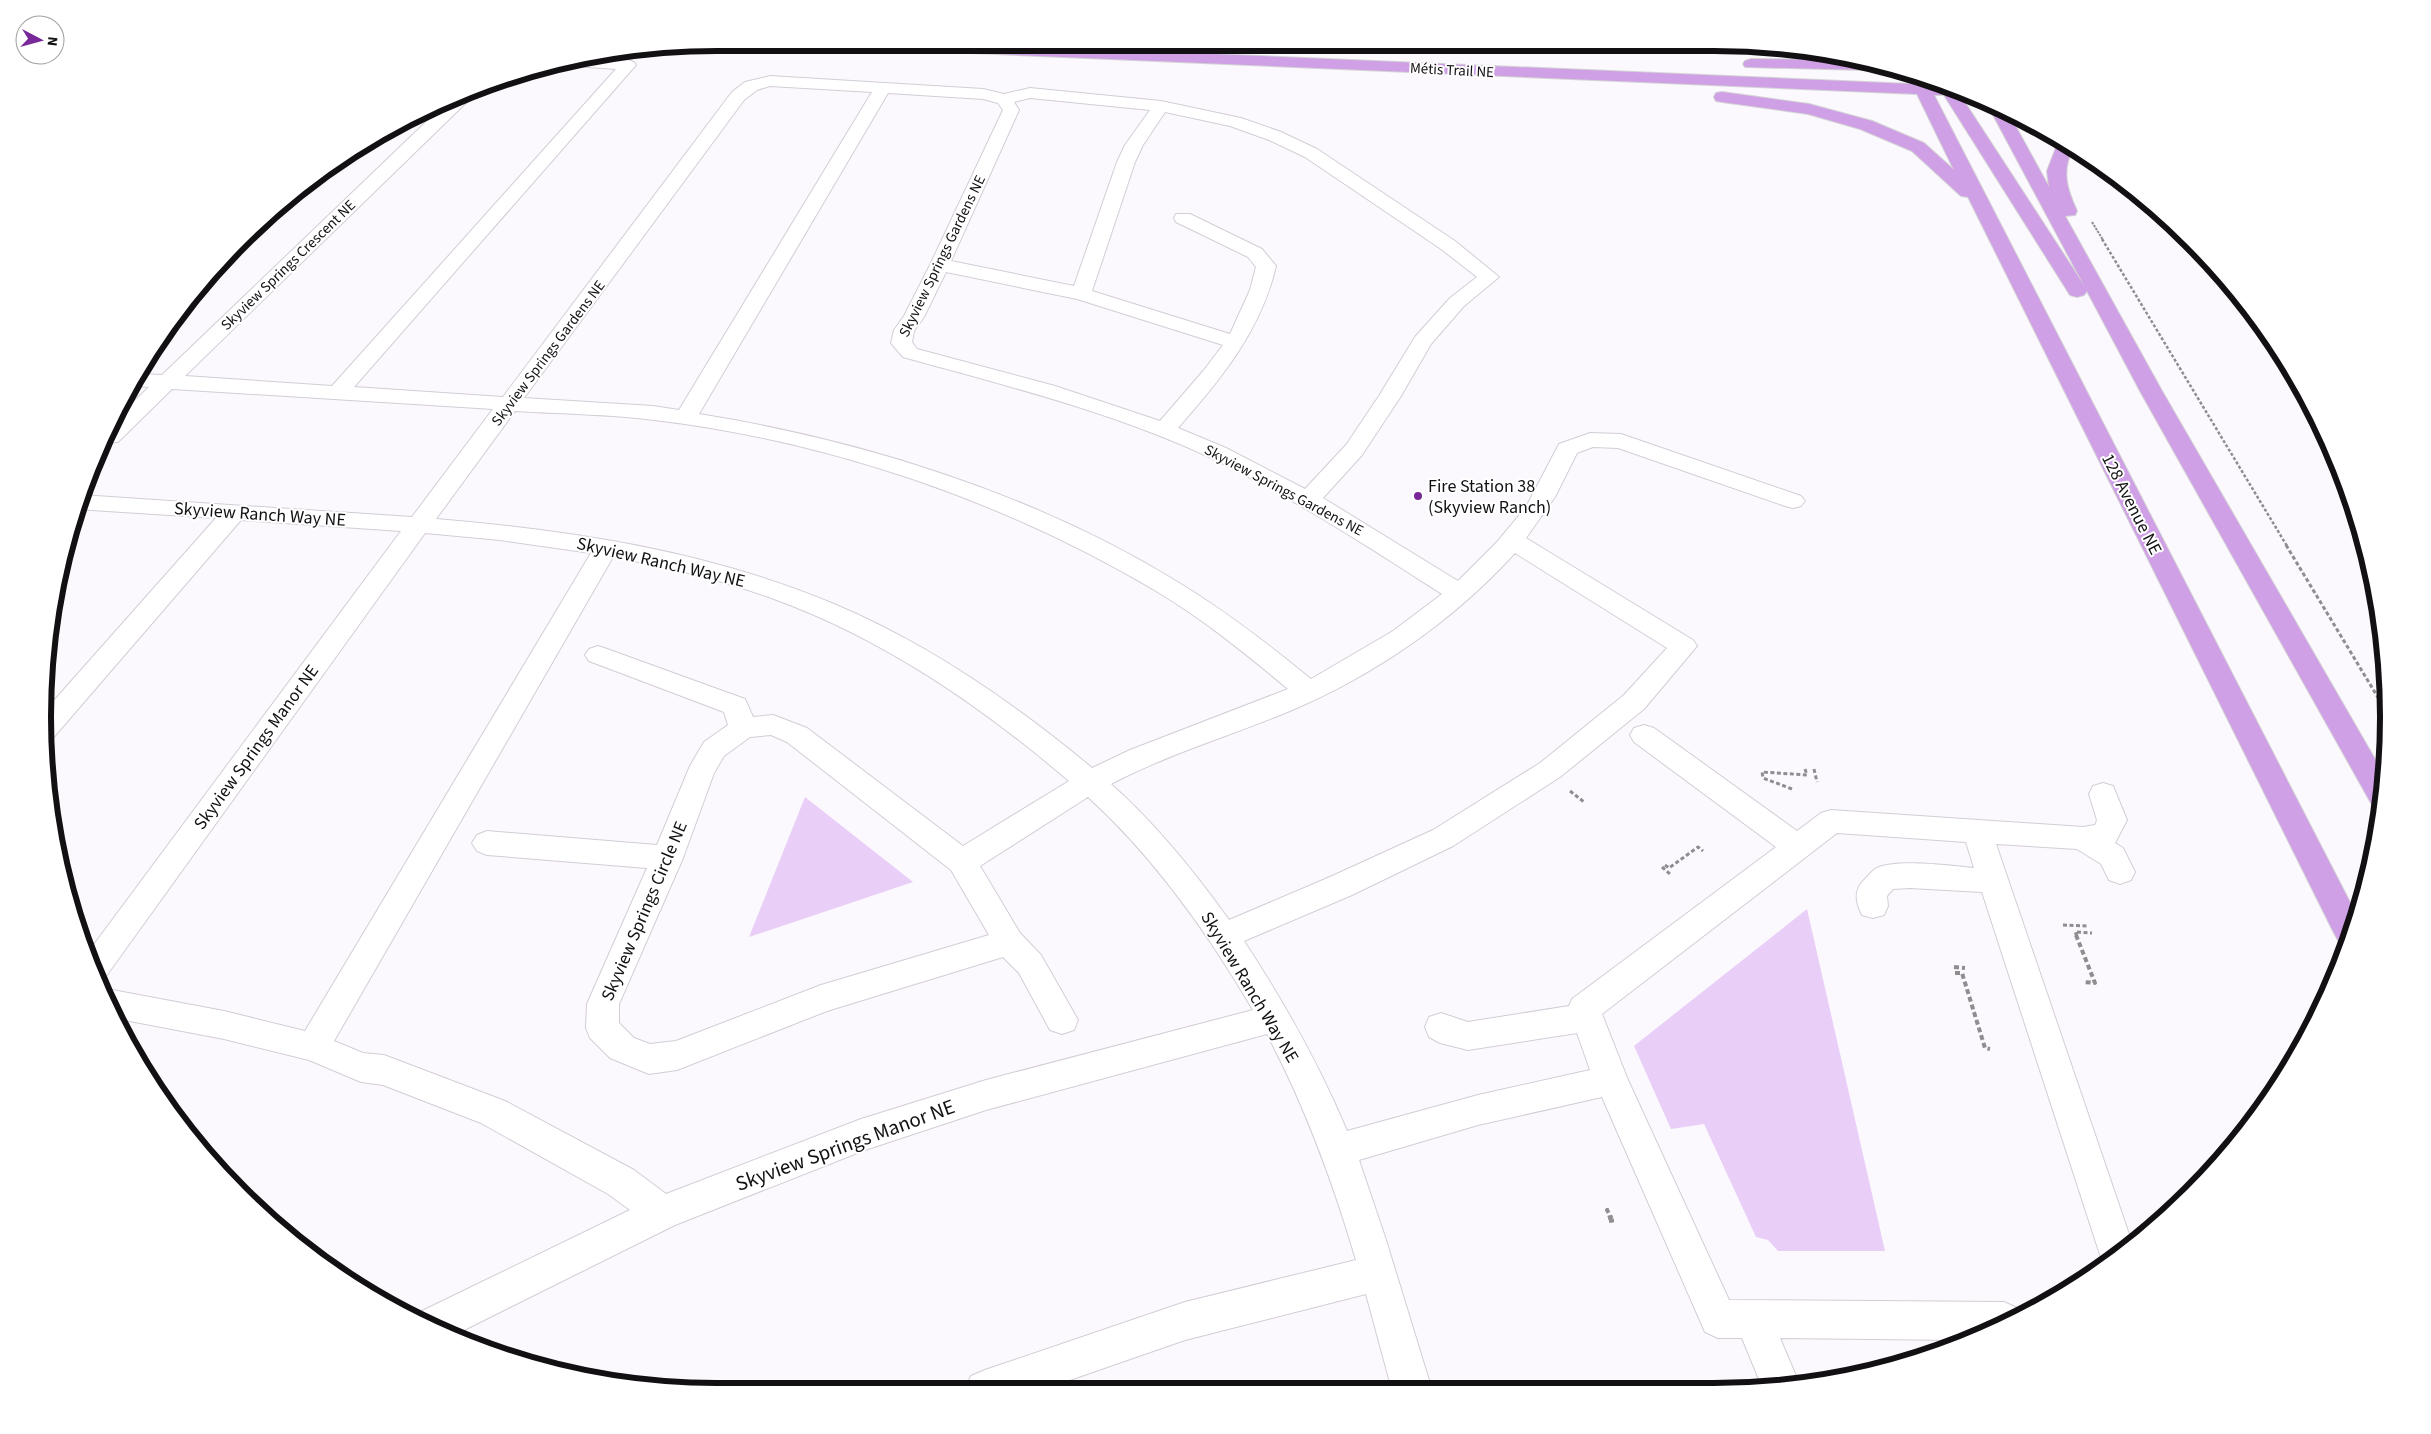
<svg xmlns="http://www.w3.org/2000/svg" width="2431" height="1434" font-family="'Source Sans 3',sans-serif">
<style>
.green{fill:#e9cef7}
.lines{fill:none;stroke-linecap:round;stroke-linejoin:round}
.minor-casing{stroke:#d3cdd6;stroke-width:2}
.major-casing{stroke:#d4d4d5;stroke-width:2}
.path-far3{stroke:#908d91;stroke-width:2;stroke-dasharray:2.5 1;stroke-linecap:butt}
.path-far2{stroke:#908d91;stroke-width:2.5;stroke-dasharray:3 2;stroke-linecap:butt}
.path-far1{stroke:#908d91;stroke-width:3;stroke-dasharray:4 2.5;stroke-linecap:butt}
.path{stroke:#908d91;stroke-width:4;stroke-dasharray:5 3;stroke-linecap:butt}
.minor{fill:#fff;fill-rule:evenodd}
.major{fill:#cfa0e5;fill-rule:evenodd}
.poi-dot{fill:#782899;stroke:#fff;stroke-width:2}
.labels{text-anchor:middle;stroke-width:4;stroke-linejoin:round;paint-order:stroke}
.far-street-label{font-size:15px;fill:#121013;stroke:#fff}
.poi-label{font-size:18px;fill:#121013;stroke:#fff;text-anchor:start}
.street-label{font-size:18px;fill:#121013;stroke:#fff}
.near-street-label{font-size:21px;fill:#121013;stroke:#fff}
.rim{fill:none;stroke:#121013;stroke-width:6}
</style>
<rect width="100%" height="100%" fill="#fcf9fe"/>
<!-- green -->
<g class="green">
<path d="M805,797L913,882L749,937Z"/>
<path d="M1807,909L1885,1251H1778L1768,1240L1756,1237L1704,1124L1671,1129L1634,1046Z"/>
</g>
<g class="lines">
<!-- minor casing -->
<g class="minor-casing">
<path id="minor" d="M590,57L628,60L634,62L636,65L354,387L503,397L732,92L745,82L770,76L983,89L1004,94L1030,88L1161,101L1241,118L1281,132L1317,149L1455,241L1499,277L1464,306L1431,344L1401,396L1362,455L1323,498L1458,581L1497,542L1526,507L1559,444L1590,433L1621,434L1801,496L1805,501L1801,506L1793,508L1785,506L1618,448L1593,447L1577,453L1555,497L1526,538L1693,640L1697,646L1644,709L1560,777L1453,846L1352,895L1244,941C1284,1002 1319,1064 1347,1131L1478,1095L1590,1070L1577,1033L1468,1050L1440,1043L1429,1037L1425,1027L1429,1017L1441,1013L1468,1022L1569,1006L1572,999L1776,847L1634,742L1630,735L1634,728L1644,725L1654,728L1797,831L1821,813L1831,810L2083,827L2095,825L2097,820L2089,794L2093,786L2103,783L2113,786L2127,820L2115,843L2123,848L2135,872L2131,880L2120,884L2109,880L2101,864L2077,849L1996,844L2132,1243L2103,1264L1982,892L1910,888L1893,889L1887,896L1888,906L1884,915L1873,918L1862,915C1856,903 1853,891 1864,880C1867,877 1871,872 1875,869C1894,858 1951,866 1974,868L1966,842L1837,833L1602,1014L1628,1080L1729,1300L2004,1302L2017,1308L2020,1314L1959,1340L1780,1338L1799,1383L1763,1389L1742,1338H1718L1705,1332L1602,1097L1478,1125L1359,1160L1386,1240L1432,1390H1392L1366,1294L1185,1340L1041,1390H965L971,1376L985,1370L1185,1302L1356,1260C1333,1182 1305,1106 1267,1034L986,1110L865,1150L675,1225L456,1334L419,1316L422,1311L630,1210L608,1194L481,1123L383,1085L361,1082L309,1060L224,1039L114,1018L102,991L107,989L224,1011L305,1031L591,553L500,540L425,533L104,979L98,982L87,954L401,531L241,520L53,738L44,741L43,713L216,518L76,509L81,495L412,517L493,409L172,389L118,442L107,443L121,414L149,387L135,386L141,374L162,375L450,99L472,90L474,93L472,97L185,376L332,386L616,69L573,66L566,63ZM770,86L872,92L679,410L653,406L524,398L744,100L757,90ZM888,93L983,99L998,103L1003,110L930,265L904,316L894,330L891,343L903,357C1007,386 1113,412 1211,458C1292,497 1367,546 1442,594L1393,631L1311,679C1267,643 1224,610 1176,581C1034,494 862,440 699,414ZM1030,98L1150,110L1125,145L1117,162L1074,286L951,261L1019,110L1014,102ZM1165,112L1230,126L1269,140L1305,157L1441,249L1477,277L1450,298L1415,337L1379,396L1346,445L1305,489L1226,448L1178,428C1221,379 1261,331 1276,266L1262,249L1190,214H1176L1174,218L1176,222L1248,257L1256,267L1250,290L1230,334L1092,291L1135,162L1143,145ZM946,272L1077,299L1223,345L1204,370L1160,421L1055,386L917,349L912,342L914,331L924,317ZM515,411C561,414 608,414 654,420C830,441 1004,501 1156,591C1203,619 1246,654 1288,689L1130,750L1092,768C1014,703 929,644 834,604C708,551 571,530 436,519ZM1515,553L1667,648L1624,695L1540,763L1433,830L1330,877L1229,920C1194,871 1156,824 1111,784C1168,754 1230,736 1290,711C1375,675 1453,621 1515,553ZM613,557C668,567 722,580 774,599C884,639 981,706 1069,781L963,846L807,728L773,715L753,717L745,699L607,649L598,646L589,649L585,655L589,661L724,712L728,725L704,742L690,766L657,845L487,831L477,835L472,843L477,851L487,855L647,868L587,1004L586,1028L590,1038L610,1058L649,1074L677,1070L827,1011L1003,957L1019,973L1050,1030L1062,1034L1074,1030L1078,1020L1041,955L1020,933L980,866L1088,797C1154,857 1208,933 1253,1010L986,1080L861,1119L666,1194L634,1170L505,1101L384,1055L363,1053L334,1041ZM771,735L787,742L951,870L989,935L821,985L676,1041L650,1044L634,1038L619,1023V1004L683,858L714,773L724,756L750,737Z"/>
</g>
<!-- major casing -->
<g class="major-casing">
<g id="major">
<path d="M1713,44H1758L1777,48L1770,51L1721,49Z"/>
<path d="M939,47H1050L1912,84L1908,76L1909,74L1925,77L1929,85H1938L1940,83L1962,94L1960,95L2085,287L1992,113L1994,109L2011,118L2049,187L2047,171L2057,145L2059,142L2073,148C2061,172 2067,189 2077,211L2075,215L2065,216L2162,391L2383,773L2380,806L2371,803L2140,391L2087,291L2084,295L2077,297L2070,295L1944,95H1934L2356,914L2346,945L2339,942L2334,933L1968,197L1961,196L1912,151L1860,129L1808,114L1722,102L1716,101L1714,97L1716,93L1722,92L1809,104L1872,121L1924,143L1954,170L1917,94L947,52Z"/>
<path d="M1751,59L1838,60L1871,66L1864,70L1745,67L1743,64L1745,61Z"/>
</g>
</g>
<!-- path-far3 -->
<path class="path-far3" d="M2092,222L2103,240"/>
<!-- path-far2 -->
<path class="path-far2" d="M2102,239L2287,546"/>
<!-- path-far1 -->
<g class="path-far1">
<path d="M2286,545L2388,714"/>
<path d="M1814,769L1817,782"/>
<path d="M1792,789L1763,778L1762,772L1807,775L1805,769"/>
<path d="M1570,791L1584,802"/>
<path d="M1665,865L1669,868L1698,847L1703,851"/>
<path d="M1662,867L1670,874"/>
<path d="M2063,925L2089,926"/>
<path d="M2077,936L2075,932L2092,933"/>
</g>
<!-- path -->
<g class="path">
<path d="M2076,935L2095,983L2084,982"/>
<path d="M1954,967L1965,968"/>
<path d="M1955,973H1962L1985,1048L1990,1049"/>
<path d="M1608,1218L1611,1217L1607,1210H1610"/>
<path d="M1609,1221L1615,1220"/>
</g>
<!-- minor -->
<use href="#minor" class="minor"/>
<!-- major -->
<use href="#major" class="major"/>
</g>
<!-- markers -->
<circle class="poi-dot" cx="1418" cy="496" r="5"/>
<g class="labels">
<!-- far-street labels -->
<g class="far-street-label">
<text transform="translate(1452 70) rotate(3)" y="5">Métis Trail NE</text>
<text transform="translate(942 256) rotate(-64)" y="5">Skyview Springs Gardens NE</text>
<text transform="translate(288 265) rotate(-44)" y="5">Skyview Springs Crescent NE</text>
<text transform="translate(548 353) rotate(-53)" y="5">Skyview Springs Gardens NE</text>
<text transform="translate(1284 490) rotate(28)" y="5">Skyview Springs Gardens NE</text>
</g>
<!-- poi labels -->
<g class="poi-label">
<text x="1428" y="492">Fire Station 38<tspan x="1428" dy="21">(Skyview Ranch)</tspan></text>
</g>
<!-- street labels -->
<g class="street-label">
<text transform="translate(2132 504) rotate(63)" y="6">128 Avenue NE</text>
<text transform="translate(260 514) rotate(4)" y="6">Skyview Ranch Way NE</text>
<text transform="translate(661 562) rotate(13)" y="6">Skyview Ranch Way NE</text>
<text transform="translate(256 747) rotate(-54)" y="6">Skyview Springs Manor NE</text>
<text transform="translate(644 911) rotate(-67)" y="6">Skyview Springs Circle NE</text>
<text transform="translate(1250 987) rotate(59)" y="6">Skyview Ranch Way NE</text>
</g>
<!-- near-street labels -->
<g class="near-street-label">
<text transform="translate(845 1145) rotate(-20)" y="7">Skyview Springs Manor NE</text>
</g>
</g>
<!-- crop -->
<path d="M0 0H2431V1434H0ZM717 51H1714A666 666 0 0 1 2380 717V717A666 666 0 0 1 1714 1383H717A666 666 0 0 1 51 717V717A666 666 0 0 1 717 51Z" fill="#fff" fill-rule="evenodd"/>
<path class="rim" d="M717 51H1714A666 666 0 0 1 2380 717V717A666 666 0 0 1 1714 1383H717A666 666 0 0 1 51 717V717A666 666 0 0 1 717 51Z"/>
<!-- north arrow -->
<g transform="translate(40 40) rotate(96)"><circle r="24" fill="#ffffff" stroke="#a09fa1"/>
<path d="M0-4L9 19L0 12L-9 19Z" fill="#782899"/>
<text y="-8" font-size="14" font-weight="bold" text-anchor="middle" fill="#121013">N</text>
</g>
</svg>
